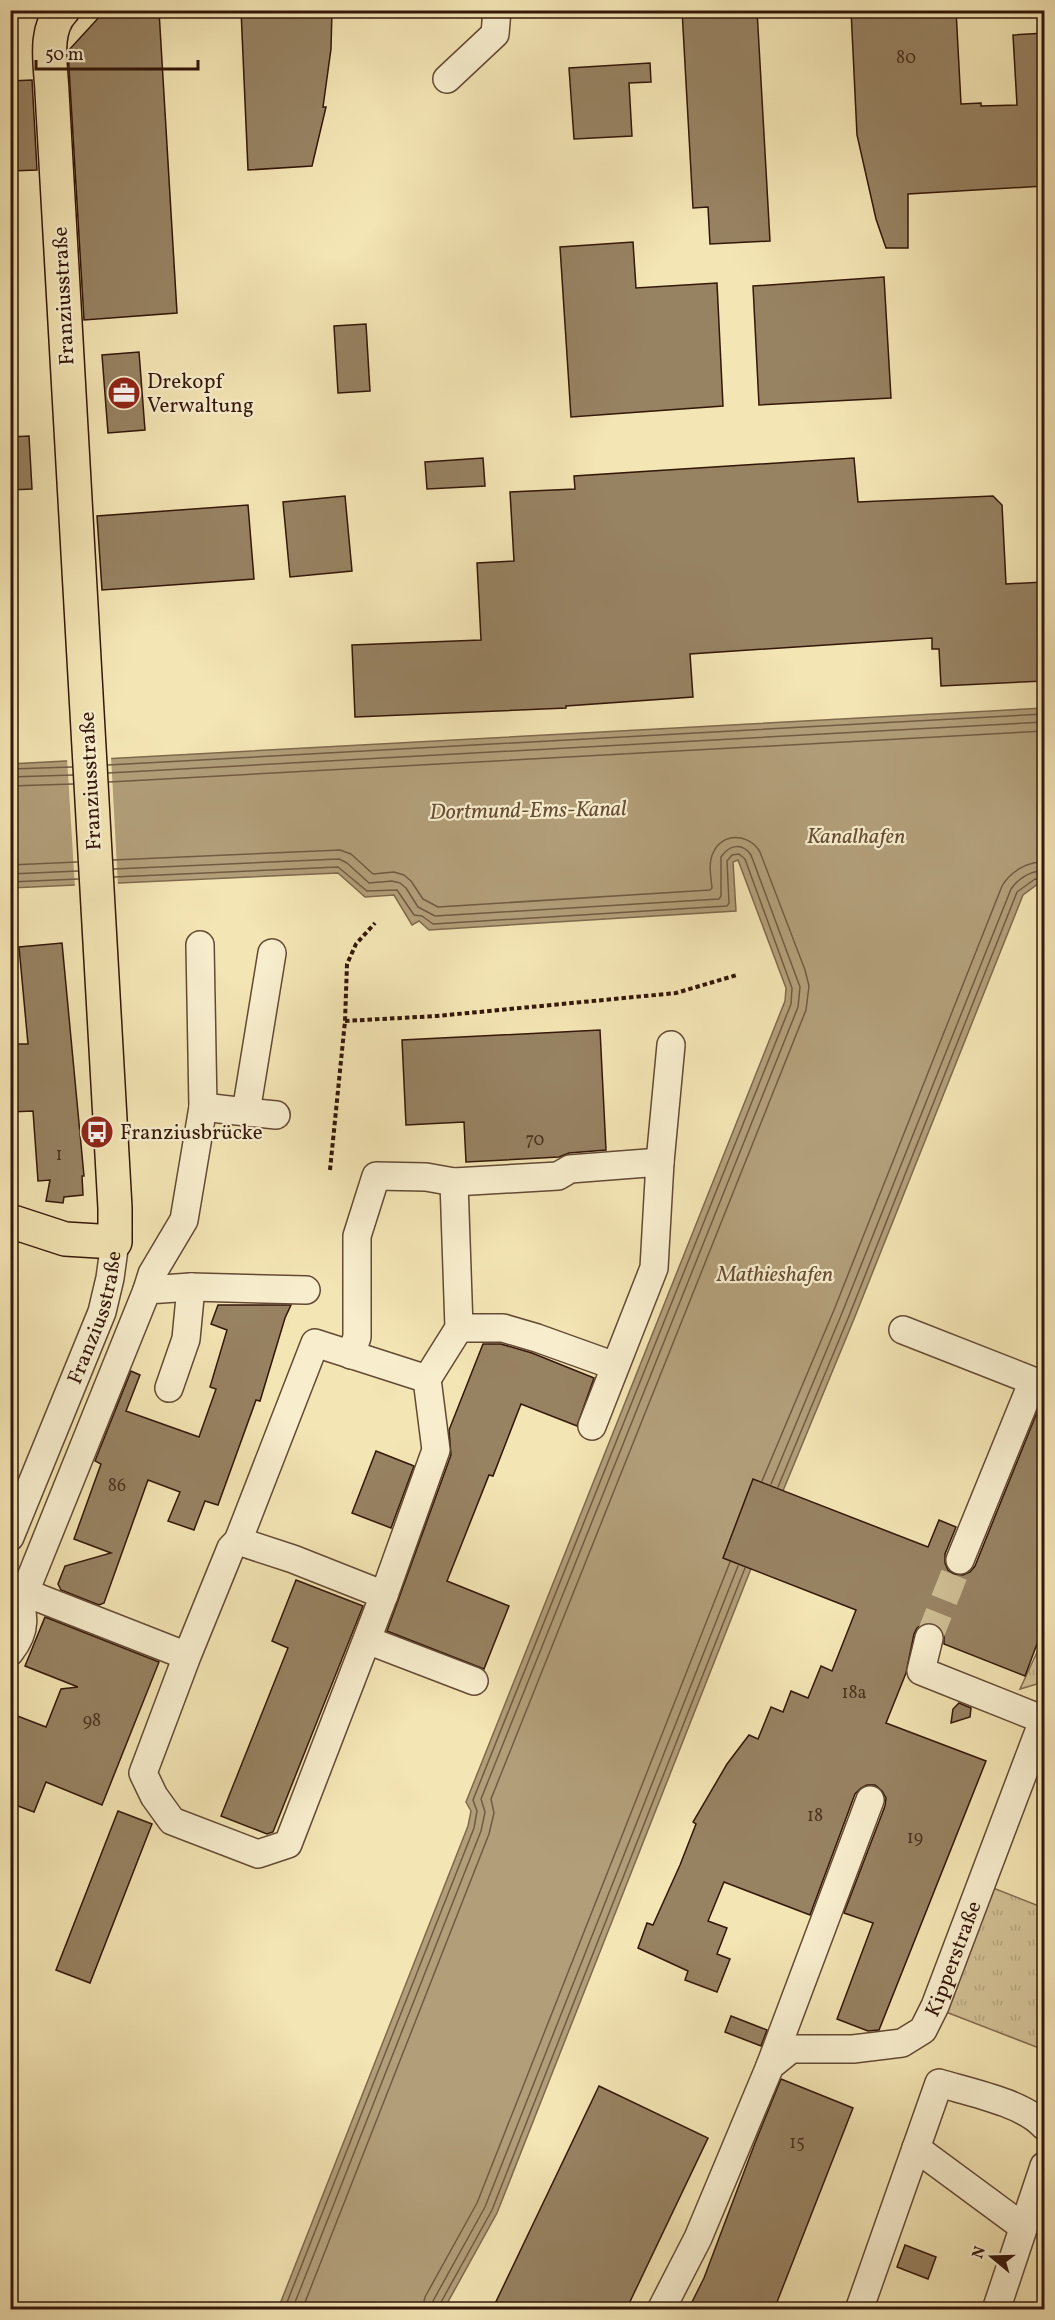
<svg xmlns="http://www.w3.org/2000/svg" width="1055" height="2320" font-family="Vollkorn,serif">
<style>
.grass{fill:url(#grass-tufts);stroke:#836c50;stroke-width:1.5}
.water{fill:#b29f7a;stroke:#7f694d;stroke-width:1.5}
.pier{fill:#f4e5b4}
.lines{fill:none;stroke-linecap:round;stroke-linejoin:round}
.shore{stroke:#725b42;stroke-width:1.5}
.building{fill:#978262;stroke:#331709;stroke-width:1.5}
.minor-tunnel{stroke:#cdbc92;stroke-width:27;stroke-dasharray:27 14;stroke-linecap:butt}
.minor-casing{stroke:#634a34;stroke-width:30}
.major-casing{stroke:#331709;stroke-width:36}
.path{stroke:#331709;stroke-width:4;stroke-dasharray:4.5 3;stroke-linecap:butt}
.minor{stroke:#f8eece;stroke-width:27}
.major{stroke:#f4e5b4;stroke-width:33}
.labels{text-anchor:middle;stroke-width:4.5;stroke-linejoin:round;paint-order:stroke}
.number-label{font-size:18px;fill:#4c321f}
.street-label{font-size:21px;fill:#331709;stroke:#f8eece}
.poi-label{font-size:21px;fill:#331709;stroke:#f8eece;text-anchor:start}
.water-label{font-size:22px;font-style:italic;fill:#664d36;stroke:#f8eece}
</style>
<defs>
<pattern id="grass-tufts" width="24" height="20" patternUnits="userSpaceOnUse" patternTransform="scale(1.5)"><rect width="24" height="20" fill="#d3c297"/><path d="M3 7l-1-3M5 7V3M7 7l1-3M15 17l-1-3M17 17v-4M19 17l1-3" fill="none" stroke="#b6a681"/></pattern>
</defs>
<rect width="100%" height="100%" fill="#f4e5b4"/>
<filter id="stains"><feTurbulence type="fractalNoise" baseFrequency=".00333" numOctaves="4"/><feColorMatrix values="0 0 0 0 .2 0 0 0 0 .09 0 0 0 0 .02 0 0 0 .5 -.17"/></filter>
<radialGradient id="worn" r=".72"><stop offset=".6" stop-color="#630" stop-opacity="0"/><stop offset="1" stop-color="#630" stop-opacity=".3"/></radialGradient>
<!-- grass -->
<g class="grass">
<path d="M1044,1637V1682L1020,1689Z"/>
<path d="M993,1888L1044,1908V2050L946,2012Z"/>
</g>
<!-- water -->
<path class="water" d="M1044,708V887L1038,884L1023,895L854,1319L754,1561L497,2213L444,2309H278L468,1826L471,1811L466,1802L785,1001L786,988L738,860L733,862L736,911L429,930L419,921L412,925L394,895L365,897L338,873L11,888L10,764Z"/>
<!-- pier -->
<path class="pier" d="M111,756L118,886L75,888L67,758Z"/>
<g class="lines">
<!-- shore -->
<g class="shore">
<path d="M108,765L1044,714"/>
<path d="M10,769L72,767"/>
<path d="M108,773L1044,722"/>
<path d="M10,777L73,775"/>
<path d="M109,782L1044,731"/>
<path d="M10,786L73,784"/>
<path d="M113,860L340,850L351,854L373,874L394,872L404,875L411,881L423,899L438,907L710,890L712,888C711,877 708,863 713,853C722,832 749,833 760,852L805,970L809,986L806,1010L491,1799L494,1813L489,1834L302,2310"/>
<path d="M10,865L77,862"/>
<path d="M114,869L339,859L347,863L369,883L392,881L400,883L406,888L418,907L435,916L719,899L721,896V857C729,845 742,842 751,855L800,987L798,1007L481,1799L485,1812L481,1831L292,2310"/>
<path d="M10,874L78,871"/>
<path d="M114,877L338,867L367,891L397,890L414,915L422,916L433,924L727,906L729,903L727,861L732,855L739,854L745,859L792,988L791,1004L473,1800L477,1811L474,1828L284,2310"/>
<path d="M10,882L78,879"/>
<path d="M762,1481L834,1310L1002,886C1010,872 1029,860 1044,863"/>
<path d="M771,1484L842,1313L1011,889C1018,879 1032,869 1044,872"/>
<path d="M778,1487L849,1316L1017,892L1035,879L1044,880"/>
<path d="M422,2310L425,2297L477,2203L730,1562"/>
<path d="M431,2310L433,2301L485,2207L738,1566"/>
<path d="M439,2310L440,2304L492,2210L745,1568"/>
</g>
</g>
<!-- building -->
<g class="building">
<path d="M241,10H332L331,49L323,107H326L312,166L248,170Z"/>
<path d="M682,10H757L770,241L710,244L708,207L693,208Z"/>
<path d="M851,10H956L961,104L981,103V106L1017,105L1013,35L1044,33V186L908,194V248H886L876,219L857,135Z"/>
<path d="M159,11L177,313L84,320L68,51L102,14Z"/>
<path d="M650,63L651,82L629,83L632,136L574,139L569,68Z"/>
<path d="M32,80L37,170L11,171L10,81Z"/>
<path d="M633,242L636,288L717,283L723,406L571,417L560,247Z"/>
<path d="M884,277L891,398L759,405L753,286Z"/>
<path d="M366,324L370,391L338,393L334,326Z"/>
<path d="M139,352L145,430L108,433L102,355Z"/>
<path d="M29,436L32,489L10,490V437Z"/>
<path d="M483,458L485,486L427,489L425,462Z"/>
<path d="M854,458L858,502L993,496L1002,505L1006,584L1044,582V681L941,686L939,649H932V638L690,654L693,697L566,706V708L355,717L352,645L481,640L477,563L514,561L510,492L575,489L574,476Z"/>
<path d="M345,496L352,571L290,577L283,502Z"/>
<path d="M248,505L254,579L102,590L97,516Z"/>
<path d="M62,943L84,1176H82L83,1195L64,1197L63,1203L46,1201L50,1180L38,1181L33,1111L10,1112V1044H28L19,947Z"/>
<path d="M600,1030L606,1150L569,1153L559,1157L466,1162L464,1122L406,1125L402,1040Z"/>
<path d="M218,1305H291L285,1318L260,1401L256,1400L218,1505L205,1501L194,1530L168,1521L180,1492L148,1480L104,1603L99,1605L61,1590L58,1584L65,1566L111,1553L74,1539L101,1464L95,1461L131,1371L140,1375L126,1411L199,1437L216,1389L210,1387L227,1330L211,1324Z"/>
<path d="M483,1344H501L532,1353L594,1378L577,1426L521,1404L493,1476L489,1475L447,1581L509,1606L484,1669L387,1631L451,1455L449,1430Z"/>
<path d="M1044,1395V1625L1025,1676L944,1644V1634L940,1627L932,1623H924L917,1628L914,1634L906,1673L886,1723L986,1761L879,2030L868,2031L837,2019L873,1923L844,1913L885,1806L886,1798L882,1791L875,1785H867L861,1788L855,1794L810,1915L724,1882L708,1921L727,1928L717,1954L730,1959L717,1992L685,1980L688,1971L638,1948L647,1923L653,1925L680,1865L696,1824L693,1822L727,1764L749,1735L758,1739L771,1707L783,1712L791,1691L808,1698L821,1666L832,1671L856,1610L723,1558L753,1479L928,1547L939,1520L956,1527L945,1554V1563L948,1570L954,1574L963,1575L970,1572L975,1566Z"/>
<path d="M376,1451L414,1466L391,1528L352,1513Z"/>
<path d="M296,1580L363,1606L273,1832L267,1834L221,1816L288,1648L272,1641Z"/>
<path d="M45,1617L159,1662L102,1805L46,1782L34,1812L10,1803V1713L46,1727L61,1689L78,1687L25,1666Z"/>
<path d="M959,1703L971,1708L970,1717L951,1723L953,1709Z"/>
<path d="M118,1811L152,1824L90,1983L56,1970Z"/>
<path d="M731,2016L767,2030L761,2046L725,2032Z"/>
<path d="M781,2079L853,2108L777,2302L774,2310H688L704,2278L755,2143Z"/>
<path d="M599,2086L708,2138L626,2310H492Z"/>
<path d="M905,2245L936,2257L928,2279L897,2267Z"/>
</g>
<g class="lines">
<!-- minor-tunnel -->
<path class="minor-tunnel" d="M929,1638L960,1560"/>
<!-- minor casing -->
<g class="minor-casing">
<g id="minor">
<path d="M447,79L495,34L497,10"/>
<path d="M203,1107L246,1112L272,953"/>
<path d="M246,1112L276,1115"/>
<path d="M660,1162L671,1045"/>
<path d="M147,1290L152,1274L184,1220L203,1107L200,945"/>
<path d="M459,1328H503L537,1338L615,1366"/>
<path d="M903,1330L1033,1381L960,1560"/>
<path d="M351,1355L357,1337V1236L376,1176L426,1177L454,1182L558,1176L570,1169L660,1162L654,1268L592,1426"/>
<path d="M427,1379L459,1328L454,1182"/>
<path d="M169,1388L186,1339L191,1287"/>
<path id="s1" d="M10,1537L102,1312L110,1278L115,1242"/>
<path d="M238,1541L315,1343L427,1379L436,1450L384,1595"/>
<path d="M10,1587L16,1589C24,1615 28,1629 10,1652"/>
<path d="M16,1589L187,1656L143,1773L154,1796L172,1821L258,1854L288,1844L384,1595L293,1559L238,1541L231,1548L187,1656"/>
<path d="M25,1592L147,1290L191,1287L306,1290"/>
<path d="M929,1638L921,1671L1044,1720"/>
<path d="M367,1640L474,1681"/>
<path d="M770,2066L870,1800"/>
<path d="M916,2148L1023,2227"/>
<path id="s2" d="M661,2310L698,2238L770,2066L791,2049H853L902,2043L923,2030L935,2006L1044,1718"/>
<path d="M859,2310L939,2083C969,2092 1024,2103 1044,2126"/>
<path d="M996,2310L1044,2166"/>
</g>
</g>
<!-- major casing -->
<g class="major-casing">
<path id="major" d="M10,1221L65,1239L115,1242V1208L52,92C51,66 43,30 63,10"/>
</g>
<!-- path -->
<g class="path">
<path d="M345,1021L437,1016L676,993L737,975"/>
<path d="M330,1170L345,1021L347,964L356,944L375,923"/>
</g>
<!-- minor -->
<use href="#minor" class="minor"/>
<!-- major -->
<use href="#major" class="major"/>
</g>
<!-- icons -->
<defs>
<g id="office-disc" transform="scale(1.725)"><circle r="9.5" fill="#8f2418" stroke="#f8eece"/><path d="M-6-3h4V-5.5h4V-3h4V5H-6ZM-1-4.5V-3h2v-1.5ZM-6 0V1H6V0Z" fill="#fff"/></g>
<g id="bus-disc" transform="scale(1.725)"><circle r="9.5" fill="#8f2418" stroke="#f8eece"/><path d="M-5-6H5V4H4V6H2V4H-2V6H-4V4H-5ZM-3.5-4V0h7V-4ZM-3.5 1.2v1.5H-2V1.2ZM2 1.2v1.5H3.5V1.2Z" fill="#fff"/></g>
</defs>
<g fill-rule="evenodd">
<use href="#office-disc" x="124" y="393"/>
<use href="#bus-disc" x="97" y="1132"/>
</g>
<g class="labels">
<!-- number labels -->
<g class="number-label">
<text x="906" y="63">80</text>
<text x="535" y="1145">70</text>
<text x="59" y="1160">1</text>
<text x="117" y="1491">86</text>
<text x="854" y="1698">18a</text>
<text x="92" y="1726">98</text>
<text x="815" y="1821">18</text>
<text x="915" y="1843">19</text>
<text x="797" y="2148">15</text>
</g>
<!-- street labels -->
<g class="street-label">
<text transform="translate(63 296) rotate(-93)" y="7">Franziusstraße</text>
<text transform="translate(90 781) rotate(-93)" y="7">Franziusstraße</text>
<text dy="7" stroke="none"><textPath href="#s1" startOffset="236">Franziusstraße</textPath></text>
<text dy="7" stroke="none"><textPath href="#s2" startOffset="508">Kipperstraße</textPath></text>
</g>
<!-- poi labels -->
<g class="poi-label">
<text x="147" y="388">Drekopf<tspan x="147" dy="24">Verwaltung</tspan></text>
<text x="120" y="1139">Franziusbrücke</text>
</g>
<!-- water labels -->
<g class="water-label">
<text transform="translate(528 809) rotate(-1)" y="8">Dortmund-Ems-Kanal</text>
<text x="856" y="843">Kanalhafen</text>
<text x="775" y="1281">Mathieshafen</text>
</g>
</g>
<!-- margin -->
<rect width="1055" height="2320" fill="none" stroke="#f4e5b4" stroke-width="36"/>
<rect x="12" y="12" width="1031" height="2296" fill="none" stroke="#331709" stroke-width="3"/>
<rect x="18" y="18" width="1019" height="2284" fill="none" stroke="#331709" stroke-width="1.5"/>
<!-- north arrow -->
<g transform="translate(992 2257) rotate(289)" stroke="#f8eece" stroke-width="4.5" paint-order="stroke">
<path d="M0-4.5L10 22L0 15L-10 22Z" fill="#331709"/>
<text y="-9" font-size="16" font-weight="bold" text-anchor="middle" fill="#331709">N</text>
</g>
<!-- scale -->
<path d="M36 60v9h162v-9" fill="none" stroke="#331709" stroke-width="3"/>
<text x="45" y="60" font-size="18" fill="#331709" stroke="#f8eece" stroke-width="4.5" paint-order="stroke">50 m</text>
<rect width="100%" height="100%" filter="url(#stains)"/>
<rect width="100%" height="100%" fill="url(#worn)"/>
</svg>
